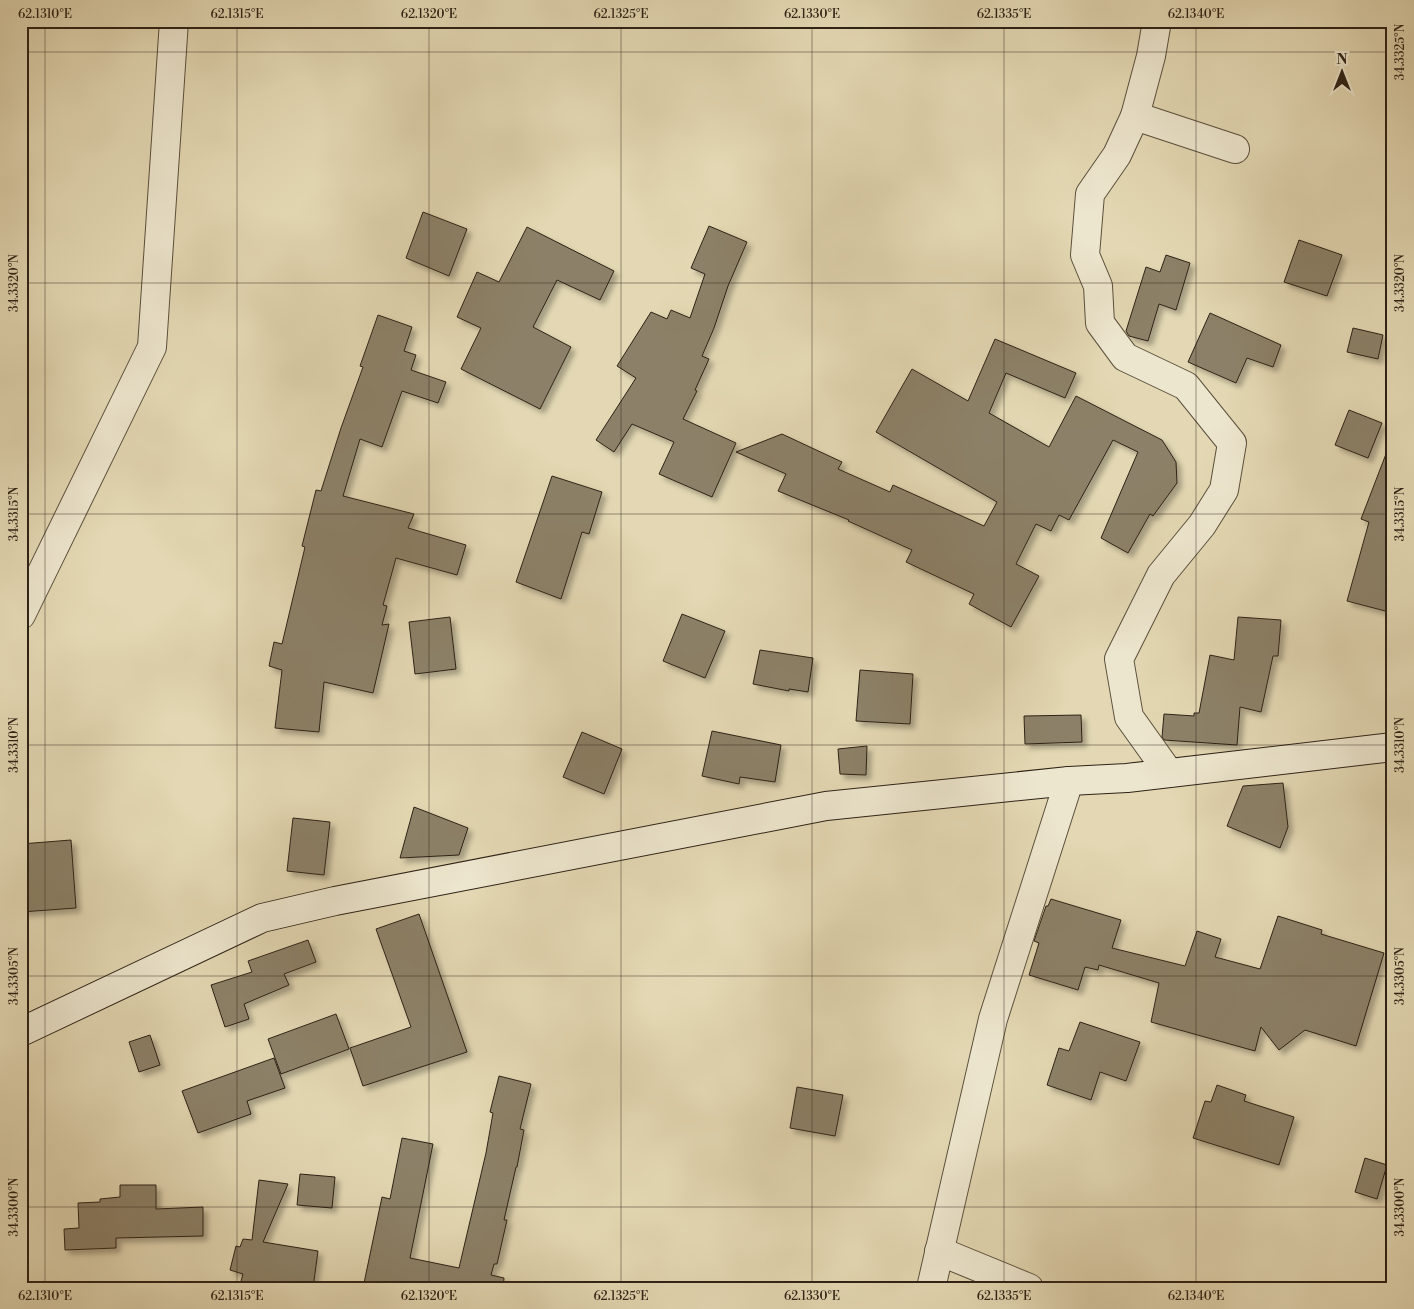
<svg xmlns="http://www.w3.org/2000/svg" width="1414" height="1309" font-family="'Libre Bodoni',serif">
<style>
.building{fill:#8c8168;stroke:#2e2216;filter:url(#shadow)}
.lines{fill:none;stroke-linecap:round;stroke-linejoin:round}
.minor-casing{stroke:#5b503d;stroke-width:30}
.tertiary-casing{stroke:#5b503d;stroke-width:30}
.secondary-casing{stroke:#2e2216;stroke-width:30}
.minor{stroke:#ede6ce;stroke-width:28}
.tertiary{stroke:#ede6ce;stroke-width:28}
.secondary{stroke:#ede6ce;stroke-width:28}
.ticks{fill:none;stroke:#2e2216;stroke-width:1;stroke-opacity:0.45}
.neatline{fill:none;stroke:#2e2216;stroke-width:2}
.ticks-label{font-size:12px;text-anchor:middle;fill:#2e2216}
</style>
<defs>
<filter id="shadow"><feDropShadow dx="4.5" dy="4.5" stdDeviation="2.5" flood-color="#0004"/></filter>
</defs>
<rect width="100%" height="100%" fill="#e3d8b3"/>
<filter id="stains"><feTurbulence type="fractalNoise" baseFrequency=".004" numOctaves="4"/><feColorMatrix values="0 0 0 0 .2 0 0 0 0 .09 0 0 0 0 .02 0 0 0 .5 -.17"/></filter>
<radialGradient id="worn" r=".72"><stop offset=".6" stop-color="#630" stop-opacity="0"/><stop offset="1" stop-color="#630" stop-opacity=".3"/></radialGradient>
<!-- building -->
<g class="building">
<path d="M423,212L467,229L449,276L406,258Z"/>
<path d="M709,226L747,242L728,286L714,328L702,356L709,359L695,390L697,391L683,419L736,443L712,497L659,474L674,442L632,424L614,452L596,440L636,378L617,366L651,312L667,319L671,310L690,318L705,274L691,268Z"/>
<path d="M527,227L614,271L600,300L557,280L533,327L571,347L540,409L461,369L481,328L457,317L477,272L499,282Z"/>
<path d="M1299,240L1342,255L1327,296L1284,282Z"/>
<path d="M1166,255L1190,263L1176,310L1159,304L1148,341L1129,336L1126,331L1146,267L1160,272Z"/>
<path d="M1210,313L1281,345L1273,367L1247,358L1236,383L1188,362Z"/>
<path d="M378,315L412,327L404,351L416,355L411,370L446,382L438,403L402,391L382,447L360,439L343,496L414,514L408,528L466,545L457,575L396,558L383,605L387,606L382,625L389,624L373,693L324,682L319,732L275,728L282,670L269,666L274,642L282,644L305,547L302,546L316,490L321,491L341,428L363,367L360,366Z"/>
<path d="M1353,328L1383,335L1378,359L1347,352Z"/>
<path d="M995,339L1076,373L1065,398L1006,373L989,413L1049,447L1076,396L1162,440L1176,462L1177,483L1153,516L1150,514L1128,553L1101,538L1138,452L1113,440L1069,520L1059,515L1051,531L1036,524L1016,564L1039,576L1011,627L969,604L974,594L906,562L912,550L848,521L849,520L778,491L786,474L736,452L782,434L842,462L838,469L890,492L893,485L984,526L997,502L876,432L912,369L968,401Z"/>
<path d="M1349,410L1382,423L1368,458L1335,445Z"/>
<path d="M1391,441H1393V613L1347,601L1369,522L1361,519Z"/>
<path d="M552,476L602,492L589,534L582,532L561,599L516,582Z"/>
<path d="M682,614L725,631L705,678L663,661Z"/>
<path d="M450,617L456,669L415,674L409,622Z"/>
<path d="M1238,617L1281,620L1278,656H1273L1261,712L1240,707L1237,745L1164,740L1162,737L1164,714L1194,716V713H1199L1210,655L1234,660Z"/>
<path d="M760,650L813,658L808,692L789,689V691L753,684Z"/>
<path d="M860,670L913,674L910,724L856,721Z"/>
<path d="M1081,715L1082,742L1025,744L1024,716Z"/>
<path d="M712,731L781,745L775,782L740,777L739,784L702,776Z"/>
<path d="M582,732L622,749L604,794L563,777Z"/>
<path d="M867,746L866,775L840,774L838,749Z"/>
<path d="M1283,783L1288,827L1280,848L1227,826L1243,786Z"/>
<path d="M414,807L468,828L459,855L400,858Z"/>
<path d="M293,818L330,822L324,875L287,871Z"/>
<path d="M71,840L76,908L21,912V844Z"/>
<path d="M1051,899L1121,920L1112,948L1185,966L1197,931L1221,939L1215,957L1260,969L1278,916L1322,930L1321,934L1384,953L1356,1046L1305,1030L1279,1050L1261,1027L1255,1051L1151,1022L1159,983L1099,965L1098,970L1085,967L1078,990L1029,975L1039,943L1034,941L1046,906H1048Z"/>
<path d="M419,914L467,1052L363,1086L350,1048L411,1027L376,929Z"/>
<path d="M308,940L316,962L284,974L289,985L244,1004L249,1019L225,1027L211,985L252,972L248,961Z"/>
<path d="M336,1014L349,1049L281,1074L268,1039Z"/>
<path d="M1080,1022L1140,1042L1126,1081L1100,1072L1091,1100L1047,1085L1059,1048L1069,1051Z"/>
<path d="M150,1035L160,1065L139,1072L129,1042Z"/>
<path d="M274,1058L285,1088L247,1101L251,1114L198,1133L182,1091Z"/>
<path d="M499,1076L531,1084L520,1129L524,1130L517,1167H516L504,1220H507L497,1264H494L491,1275L504,1278L503,1288H363L382,1197L390,1199L402,1138L433,1144L410,1258L459,1268L486,1153L493,1113L490,1112Z"/>
<path d="M1217,1085L1246,1095L1244,1101L1294,1117L1279,1165L1193,1138L1205,1101L1211,1102Z"/>
<path d="M797,1087L843,1095L835,1136L790,1128Z"/>
<path d="M1365,1158L1387,1165L1377,1199L1355,1192Z"/>
<path d="M300,1174L335,1177L332,1208L297,1205Z"/>
<path d="M259,1180L288,1184L263,1242L318,1251L313,1288H239L243,1274L230,1270L236,1246L240,1247L243,1239L252,1240Z"/>
<path d="M120,1185H156V1209L203,1207V1236L116,1238V1248L65,1250L64,1229L79,1228L78,1203L100,1202V1199L120,1197Z"/>
</g>
<g class="lines">
<!-- minor casing -->
<g class="minor-casing">
<g id="minor">
<path d="M1157,21L1151,56L1135,116L1117,155L1090,194L1085,255L1098,286L1100,323L1125,357L1186,386L1232,443L1224,490L1202,525L1161,575L1119,659L1129,717L1169,773"/>
<path d="M1135,116L1235,149"/>
<path d="M21,615L152,347L174,21"/>
<path d="M939,1251L1029,1288"/>
</g>
</g>
<!-- tertiary casing -->
<g class="tertiary-casing">
<path id="tertiary" d="M931,1288L993,1019L1069,781"/>
</g>
<!-- secondary casing -->
<g class="secondary-casing">
<path id="secondary" d="M21,1032L262,918L335,901L826,806L1069,781L1127,778L1393,747"/>
</g>
<!-- minor -->
<use href="#minor" class="minor"/>
<!-- tertiary -->
<use href="#tertiary" class="tertiary"/>
<!-- secondary -->
<use href="#secondary" class="secondary"/>
</g>
<!-- ticks -->
<path class="ticks" d="M45,21V1288M237,21V1288M429,21V1288M621,21V1288M812,21V1288M1004,21V1288M1196,21V1288M1388,21V1288M21,52H1393M21,283H1393M21,514H1393M21,745H1393M21,976H1393M21,1207H1393"/>
<!-- margin -->
<rect width="1414" height="1309" fill="none" stroke="#e3d8b3" stroke-width="55"/>
<!-- north arrow -->
<g transform="translate(1342 72)" stroke="#ede6ce" stroke-width="4" paint-order="stroke">
<path d="M0-4L9 19L0 12L-9 19Z" fill="#2e2216"/>
<text y="-8" font-size="14" font-weight="bold" text-anchor="middle" fill="#2e2216">N</text>
</g>
<rect x="28" y="28" width="1358" height="1254" class="neatline"/>
<g class="ticks-label">
<text x="45" y="18">62.1310°E</text>
<text x="237" y="18">62.1315°E</text>
<text x="429" y="18">62.1320°E</text>
<text x="621" y="18">62.1325°E</text>
<text x="812" y="18">62.1330°E</text>
<text x="1004" y="18">62.1335°E</text>
<text x="1196" y="18">62.1340°E</text>
<text transform="translate(1400 52) rotate(-90)" y="4">34.3325°N</text>
<text transform="translate(14 283) rotate(-90)" y="4">34.3320°N</text>
<text transform="translate(1400 283) rotate(-90)" y="4">34.3320°N</text>
<text transform="translate(14 514) rotate(-90)" y="4">34.3315°N</text>
<text transform="translate(1400 514) rotate(-90)" y="4">34.3315°N</text>
<text transform="translate(14 745) rotate(-90)" y="4">34.3310°N</text>
<text transform="translate(1400 745) rotate(-90)" y="4">34.3310°N</text>
<text transform="translate(14 976) rotate(-90)" y="4">34.3305°N</text>
<text transform="translate(1400 976) rotate(-90)" y="4">34.3305°N</text>
<text transform="translate(14 1207) rotate(-90)" y="4">34.3300°N</text>
<text transform="translate(1400 1207) rotate(-90)" y="4">34.3300°N</text>
<text x="45" y="1300">62.1310°E</text>
<text x="237" y="1300">62.1315°E</text>
<text x="429" y="1300">62.1320°E</text>
<text x="621" y="1300">62.1325°E</text>
<text x="812" y="1300">62.1330°E</text>
<text x="1004" y="1300">62.1335°E</text>
<text x="1196" y="1300">62.1340°E</text>
</g>
<rect width="100%" height="100%" filter="url(#stains)"/>
<rect width="100%" height="100%" fill="url(#worn)"/>
</svg>
